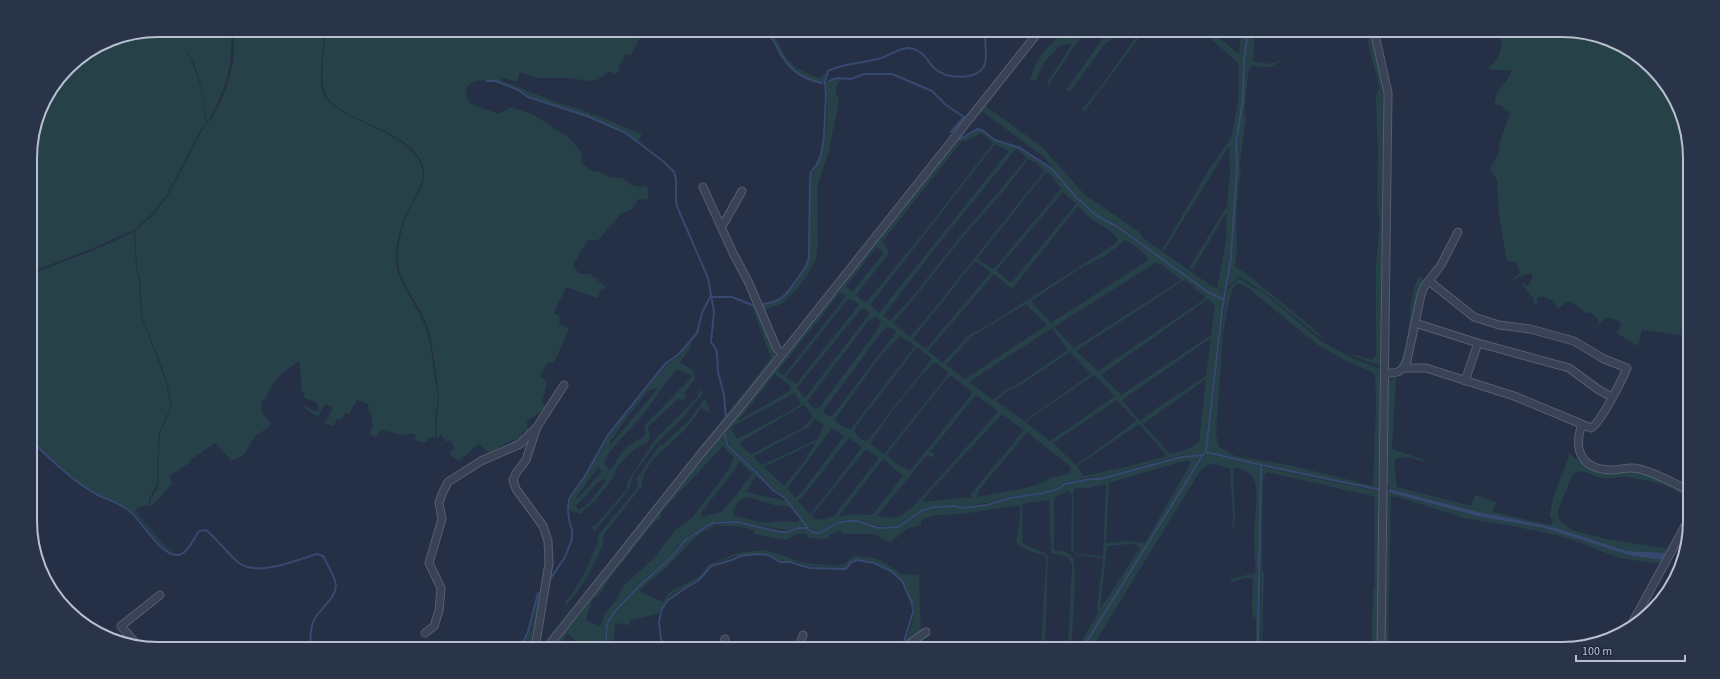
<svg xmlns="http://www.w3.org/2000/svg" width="1720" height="679" viewBox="0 0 1720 679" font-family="'Source Sans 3',sans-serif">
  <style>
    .green { fill: #274148; fill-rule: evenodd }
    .water { fill: #37496f }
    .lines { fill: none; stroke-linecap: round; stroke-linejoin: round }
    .stream { stroke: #37496f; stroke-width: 2 }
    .minor-casing { stroke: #555e71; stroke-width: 9 }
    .minor { stroke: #3a4356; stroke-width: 7 }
    .rim { fill: none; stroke: #b8bfcf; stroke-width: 2 }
  </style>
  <rect width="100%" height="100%" fill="#253047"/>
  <!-- green -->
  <path class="green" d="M158,30C181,30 197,70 201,89C204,101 202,112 207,123L202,128L166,196L150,216L134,230L91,249L31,272L30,149L43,101L73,62L109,40Z
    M167,30H230L231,32C233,70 225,89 208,122C203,112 204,102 202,91C199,67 186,46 167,30Z
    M232,30H325C323,49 319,71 322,90C327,117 397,128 416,156C431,178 418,188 409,208C401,224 395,245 396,263C398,284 420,308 426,329C431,343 432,359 434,374C435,381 438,390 438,397C438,403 436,410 435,415C435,422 436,430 436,437H429L426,443L414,440L416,435L410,433L407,436L381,430L376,437L369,434L373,425L371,413L367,410L369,404L357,400L349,414L346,413L341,420L337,419L334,426L325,423L333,408L327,404L324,406L318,417L304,408L305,406L317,412L319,409L316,402L304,398L305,393L301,390C302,380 300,371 299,361C280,375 274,377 266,399L262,400C259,413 263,414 271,423C268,430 263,430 257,435C245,446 251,456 231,460L215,443L192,459L189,463L170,476L172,484L151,507L150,500L157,489L159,482L158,473L160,434L172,406L166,378L142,316L140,279L137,269L135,231L151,217L167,197L203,129C223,108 240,59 232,30Z
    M327,30H649L648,32L642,34L631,55L626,54L619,67L620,70L615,74L610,71L597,80L591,81L566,78H537L520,72L517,82L505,78L500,80L553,101L588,112L591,115L594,114C610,121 626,128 642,134L637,142C615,123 587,116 560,106C557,106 530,98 528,96C513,86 494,78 475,81C472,82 468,86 465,88L467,91L466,96L471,104L499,114L511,107L534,115L569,138L582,153L581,163L592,171L600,172L609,177L622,178L631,185L641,187L645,185C649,189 649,192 648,198L645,200L637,199L636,205L629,211L622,213L598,240H588L580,252L573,266L580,274H590L607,288L601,289L598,298L566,287L554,313L560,317L559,323L569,329L554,363L548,362L540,376L547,382L542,403L548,407L545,412L543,410L527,421L528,431L522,432L521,439L511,441L489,453L479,444L459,461L449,454L454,448L451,441H445L441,434L437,440C437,432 436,423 437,415C437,410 439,403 439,398C439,390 437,381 436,374C434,359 432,344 428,329C422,307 400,284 398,263C396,246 403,223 410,208C420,188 432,178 418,156C398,126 329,117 324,90C320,71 324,49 327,30Z
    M761,30C778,30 780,52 790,62C798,70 810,75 820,79L827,71L824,82C808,84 791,69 782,57C779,51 778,45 774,40C770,36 765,34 761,30Z
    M1072,30H1089L1078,41L1048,86L1047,83L1072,44L1061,45L1044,62L1036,80H1030C1035,61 1045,47 1061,36C1065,33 1069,33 1072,30Z
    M1109,30H1117L1113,38L1104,45L1070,92L1066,90Z
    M1141,30H1145L1084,112L1082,110L1099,89Z
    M1201,30H1209L1216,35L1220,30H1224L1219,38L1239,54L1241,30H1247L1244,61L1242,100L1236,142V165L1231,259L1227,288L1221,289L1217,288L1226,241L1227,212L1192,270L1189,268L1227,206L1230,172L1229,146L1164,251L1162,250L1210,168L1231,138L1238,102L1239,64Z
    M1248,30H1255L1253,61L1270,64L1283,59L1271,67L1251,66L1248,74L1244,116L1246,118L1239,169L1241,171C1236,197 1236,225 1237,251C1237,256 1235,261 1235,267L1244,272L1312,327L1327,343L1268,295L1242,278H1238L1228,287L1233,248L1237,142L1243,101L1246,47Z
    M1367,30H1370L1380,71L1383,94L1381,366L1350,355L1351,354L1373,360L1376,354V264L1380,222L1377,204L1378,155L1376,97L1377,90L1380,89L1369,48Z
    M1499,30H1562L1603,37L1633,52L1663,80L1689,141V342L1686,336L1642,330L1638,346L1616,333L1620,328L1621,323C1616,319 1607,315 1602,322C1600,323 1599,325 1597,327L1599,320L1590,312L1587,314L1570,301L1567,302L1558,309C1553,301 1547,294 1537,298V303L1534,306L1533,298L1520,282L1528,286L1533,275L1531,273L1518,277L1513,281H1511L1520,273L1516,262L1507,261L1499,215L1497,180L1490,169L1492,164L1498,155L1500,141L1510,114L1509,112L1500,105L1495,106C1493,94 1504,83 1511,75V70H1491L1489,67C1503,55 1503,48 1499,30Z
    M844,78C835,84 834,91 839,100L828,155L819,181L817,192L818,245L816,259L805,278L796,290L781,304L766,309L765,318L758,305C780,304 787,296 799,279C804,271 808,266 810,257L811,181C812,170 818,167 821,156C827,139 829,99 826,82Z
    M983,104L1042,147L1085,195L1138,231L1143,238L1210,285L1221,290H1226L1224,299L1208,292L1116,226L1097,215L1078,198L1044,157L982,111L958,138H964L977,130H982L994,140L1020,149L1050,168L1077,199L1097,216L1115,227L1208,292L1223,300L1206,452L1203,454L1181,455L1099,478L1090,477L1065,483L1057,488L1043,492L1008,497L986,503L962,507L955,505L932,506L920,510L898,526H879L857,520H848L836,522L818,532L813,531L807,526L786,497L774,489L755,469L731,447L725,435L726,444L730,448L766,483L756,476L746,492L787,501L792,507L774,505L748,497C738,498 734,507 733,516L765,523L785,521L797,522L801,520L805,526L797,527L789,531L737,521L714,522L688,536L678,546L671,557L640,583L613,611L606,624L603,649H582L569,634H567L557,649H549ZM981,133L993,143L928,227L866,303L856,295L886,257L889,251L882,242L962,141L968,140ZM995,144L1009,151L879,313L870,305ZM1016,149L1027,158L955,243L914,295L890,321L883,316L944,237ZM1028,159L1036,163L1044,171L934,309L910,337L893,323C916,298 936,270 958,243C982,215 1007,189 1028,159ZM1046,172L1050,174L1061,189L994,269L977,259ZM1063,192L1076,204L1011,283L996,271ZM1078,206L1091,219L1109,230L1118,239L1115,244L985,327L970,334L943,363L928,351L994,274L1012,289ZM1124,240C1133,243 1140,251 1148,257L1147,261L1051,323L1031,301L1084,266C1098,261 1114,251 1124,240ZM877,247L884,253L852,292L846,286ZM975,261L991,272L926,349L913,339ZM1155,263L1161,264L1181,280L1074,348L1054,327ZM1184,280L1188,282L1205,297L1203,300L1098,371L1076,351ZM840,293L846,296L784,375L777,372ZM1208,299L1215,306L1211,335L1121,395L1101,375ZM847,300H853L859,305L797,383H795L786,377ZM1026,304L1047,325L965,379L946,365L971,337ZM861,309H865L870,313L805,398L797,388ZM876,317L881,321L878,329L819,408L815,409L808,402L809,399L869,320ZM889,327L896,331L894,335L833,415L831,417L825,414L823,411L880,334L886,328ZM1052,328L1068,350L1016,385L1005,390L993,400L969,382ZM900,336L914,345V347L851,429C845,429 838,424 835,419L880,357ZM1211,338L1206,376L1157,408L1140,421L1122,400ZM916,348H918L931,358L930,361L869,439L866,441C860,439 854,435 855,428ZM1070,352L1091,374L1024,421L996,401L1006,392L1019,386ZM934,363H936L949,373L885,453H882L871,444L872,441L893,410L921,376ZM775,374L789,385L791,390L738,421ZM1094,375L1115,396L1050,441L1025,422ZM949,376H952L972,392L971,395L910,471L897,464L887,455L888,453ZM1206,379L1199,442L1186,450L1170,454L1143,424ZM795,393L801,404L794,409L737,439L731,428L733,426ZM976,395L998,411L996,414L913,507C896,518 898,520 877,516L926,456L933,457L935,453L930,452ZM1117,400L1136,421L1076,465L1053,443ZM804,405L813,417L804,427L751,454L741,446L740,442ZM1002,414L1024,430L971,494L972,497L923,502L926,496ZM815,419L824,425L818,439L762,465L754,458V456L808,427ZM1139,424L1167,456L1130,466L1083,476L1077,466ZM832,428L844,436L803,491L795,498L787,489ZM1027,432L1071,467L1070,472L1068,474L1057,477H1052L1044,482L1026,488L977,497L979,490ZM849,438L862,447L832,487L810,514L798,501L808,490ZM816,442L803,463L784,486L764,467ZM723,446L734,458L729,469L692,518L675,530L654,558L622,587L618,598L604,615L600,627L586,620L592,600L599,595L610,578L655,521L660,519L661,512ZM866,449L879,458L834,516L821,520L813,518L812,515ZM883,459L903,476L872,515L855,514L839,516ZM739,461L752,473L735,497L721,512L701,517V513L735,469Z
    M134,232L136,269L139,279L141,316L165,379L171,406L159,433L157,473L158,482L149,499V505L138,507L135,510L162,543L176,554C155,546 148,524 131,510C120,502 107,499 95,492C71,477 52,459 32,440L31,274L92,251Z
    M1419,276L1426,283L1403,361L1402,366L1395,370C1414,347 1405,302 1419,276Z
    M1238,279L1242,280L1268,296L1321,341L1356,360L1383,370L1378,489L1213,454L1207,452L1225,303L1228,289ZM1238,283L1248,288L1318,345L1348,362L1372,372L1375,374L1376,404L1373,486L1293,466L1235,456L1219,447L1216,434L1223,332C1227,319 1228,289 1238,283Z
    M752,306H754L776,357L728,418L727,414L771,358Z
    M691,342L690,349L680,362L694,371L695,379L684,393L687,397L683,400L678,399L648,427L650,439L646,443L635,449L623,460L617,467L613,478L596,500L580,514L569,510L570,500L586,476L609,436L666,365L680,355ZM677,369L693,376L644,426L646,433L644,436L630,445L621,453L610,471L604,462C613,445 627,433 639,419C653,403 663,385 677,369ZM658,388L629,423L610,445V442L629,415L649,390ZM598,467L602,472L578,498H576ZM604,479L606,481C598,490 590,506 578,510L576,506L597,483Z
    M1396,378L1392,449L1425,460V462L1408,457L1396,458L1394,461L1397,487L1471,506L1475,495L1496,502L1493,512L1551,525L1553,519L1550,517V514L1554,495L1568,459L1569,452L1572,456L1587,467L1599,471L1637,470L1660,478L1690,494V512L1682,525L1685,497C1668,483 1647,481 1627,477C1619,476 1610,479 1602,478C1592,476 1582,467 1573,474L1558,510L1559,520L1572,530L1606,539L1670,549L1667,553L1627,551L1553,527L1474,511L1389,489V485L1385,484L1387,382L1389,380Z
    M701,389L703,393L680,421L657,443L634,474L629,488L624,496L595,531L591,527L595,526L626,490L628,481L656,438L696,399Z
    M705,398L710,413L701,408C694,418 687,429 677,437C664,450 641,466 642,486L604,534L602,539L604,541C595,564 583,588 565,606V602C581,584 591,560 599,538L597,537L637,488L638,485L636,480L659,446L664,444L690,419Z
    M725,416V421L542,649H539Z
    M1207,453L1260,466L1258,649H1256V618L1254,617L1252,613L1253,578H1245L1231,582V579L1255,573C1256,558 1253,545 1254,530C1255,511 1261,491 1251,474L1244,471L1242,469L1233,468L1235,516L1231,538L1233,516L1230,469L1216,464L1207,465L1200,471L1091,649H1083L1180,492Z
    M1202,456L1081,649H1077L1098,613L1097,609L1103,558L1076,555L1071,550L1072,496L1069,491L1056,496L1054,501V550C1059,551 1068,551 1072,556C1078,563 1072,635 1071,649H1068L1072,566L1068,557L1051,553L1049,500L1022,504L1023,543C1030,549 1041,549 1048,556L1045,649H1041L1046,561L1045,556L1026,550L1016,542C1018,529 1021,518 1020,505L962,514L936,515L924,518L921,521V525L908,528L890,543L874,534H843L840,531L829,535L828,539L807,538V534H798L786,540L754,534V530L738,526H716C695,532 683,552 668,566C659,575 648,581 639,591L663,602L670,592L700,576L708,565L737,553L765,550L802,562L835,566L845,564L853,556L874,558L883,562L902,574L919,575L921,633L905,645C908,634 915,619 914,608C913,604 911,600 910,596C901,571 877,558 851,560L847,567L844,568L808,566L797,562L778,560L769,555L762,554L738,555L713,564L700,578L674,593L667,599L658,614L630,620V625L615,623L613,649H605L608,624L614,612L641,584L672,558L686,540L709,526L737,523L781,532L790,533L798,528H807L812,532L819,533L837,524L848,521L857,522L879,528L899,527L921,512L933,507H955L962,509L987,505L1009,498L1043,494L1058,489L1066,485L1090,479H1100L1182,457ZM1184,461H1190V464L1145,543L1125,541L1108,543L1106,542L1109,483ZM1106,484L1103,556L1076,554L1073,550V492L1076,488H1088ZM1130,544L1137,545L1140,548L1100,609L1107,546Z
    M1262,467L1378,491L1379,497L1378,649H1372V611L1373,610V589L1375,587V498L1372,496L1267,472L1265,474L1263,482L1262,570L1264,572L1262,649H1260Z
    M1388,492L1481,517L1544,528L1632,556L1663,560L1661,564L1619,558L1578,542L1557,535L1507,525L1464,518L1395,496L1391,497L1388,649H1383L1385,495Z
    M542,590L533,649H522L531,628L539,594Z"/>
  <!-- water -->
  <path class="water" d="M1389,489L1474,511L1553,527L1627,551L1667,553L1663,560L1632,556L1544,528L1481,517L1388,492Z"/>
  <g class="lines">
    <!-- stream -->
    <path class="stream" d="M761,30C764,34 770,36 773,40C777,45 778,51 782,56C791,71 805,80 822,83
      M487,81H496L518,90L528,97L587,116L626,133L664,162L674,172L676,179V203L679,211L708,278L714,312L711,342L716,349L717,355L718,372L724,395L726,419
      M829,81L837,78L851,79L864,74H892L932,91L946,105L964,117L951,132
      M959,139L964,137L977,129L982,130L995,140L1020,148L1051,168L1077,198L1097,216L1116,226L1208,292L1224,300
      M759,304C779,304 787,295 797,279C803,271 807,266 809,257L810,181L811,172L817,164L821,155L824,136L826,95L825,82L828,71C845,62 865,64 884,57C891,54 902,47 909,48C924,50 926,60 934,68C946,79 976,81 984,66C989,56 983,41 986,30
      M725,435L727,444L730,448L754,470L773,490L785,498L807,527
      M32,441C52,461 71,479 96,494C107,500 121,503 131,512C142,522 161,555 177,555C187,555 194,538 199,531L206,530C218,540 227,553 239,563C258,577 297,560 317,554L323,556C327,564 333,573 335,581C340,596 321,607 315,618C310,627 310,639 311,649
      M1206,452L1261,465L1381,490
      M551,578L565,557L572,539V530L569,520L568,510L569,499L585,476L608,435L665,364L679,354L697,333L702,313L710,297H732L752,305
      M520,649L528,632L538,593
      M605,649L607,624L614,612L641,584L672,557L685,540L709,525L714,523L737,522L781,532H789L798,528H807L812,532L819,533L837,523L848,521H857L879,528L898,527L921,511L933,507L955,506L962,508L987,505L1009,498L1043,493L1058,489L1065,484L1090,479H1100L1181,457L1203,455
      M670,649L661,640L659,621L662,609L668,600L687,587L699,580L711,566L732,560L740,556L758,554L768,555L780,562H790L810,568L844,569L847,568L851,562L857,560L874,563L891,571L902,581L912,603L913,612L903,645
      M1082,649L1203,455L1206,452L1223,304L1231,259L1237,165L1236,142L1243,100L1244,61L1248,30
      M1258,649L1261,466"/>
    <!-- minor casing -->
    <g class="minor-casing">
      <path id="minor" d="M1374,30L1388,93L1381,649
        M703,187L733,253L748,281L777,349L782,353
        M720,225L724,223L742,191
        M1415,323L1478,343L1569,368L1599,390L1612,397
        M1404,368H1426L1514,396L1591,428C1600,424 1623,378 1627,368L1604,359L1574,341L1530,329L1499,325L1474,317L1429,281
        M1385,373C1396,374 1403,372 1407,361L1421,295L1424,287L1441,265L1458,232
        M1465,381L1478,343
        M1582,424C1573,450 1581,469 1611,470C1621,470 1630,466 1639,469C1657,473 1673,483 1690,491
        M1629,629L1690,517
        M425,633L434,626L439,611L441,588L429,563L442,519L439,503L442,494L448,482L481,461L520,444L535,429
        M138,646L121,626L160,595
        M535,649L549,563L548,541L543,526L516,489L513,480L516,473L526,460L537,427L564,385
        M546,649L699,456L745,401L1040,30
        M723,649L725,639
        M798,649L803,635
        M902,649L926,632"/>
    </g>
    <!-- minor -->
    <use href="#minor" class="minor"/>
  </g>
  <!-- crop -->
  <path d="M0 0H1720V679H0ZM158 37H1562A121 121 0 0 1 1683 158V521A121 121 0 0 1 1562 642H158A121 121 0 0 1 37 521V158A121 121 0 0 1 158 37Z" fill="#2a3448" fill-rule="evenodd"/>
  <path class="rim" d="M158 37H1562A121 121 0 0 1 1683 158V521A121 121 0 0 1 1562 642H158A121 121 0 0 1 37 521V158A121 121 0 0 1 158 37Z"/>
  <!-- scale -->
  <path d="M1576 655v6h109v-6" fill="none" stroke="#b8bfcf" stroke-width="2"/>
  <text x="1582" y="655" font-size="12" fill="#b8bfcf" stroke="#1e283c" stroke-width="3" paint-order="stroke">100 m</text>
</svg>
